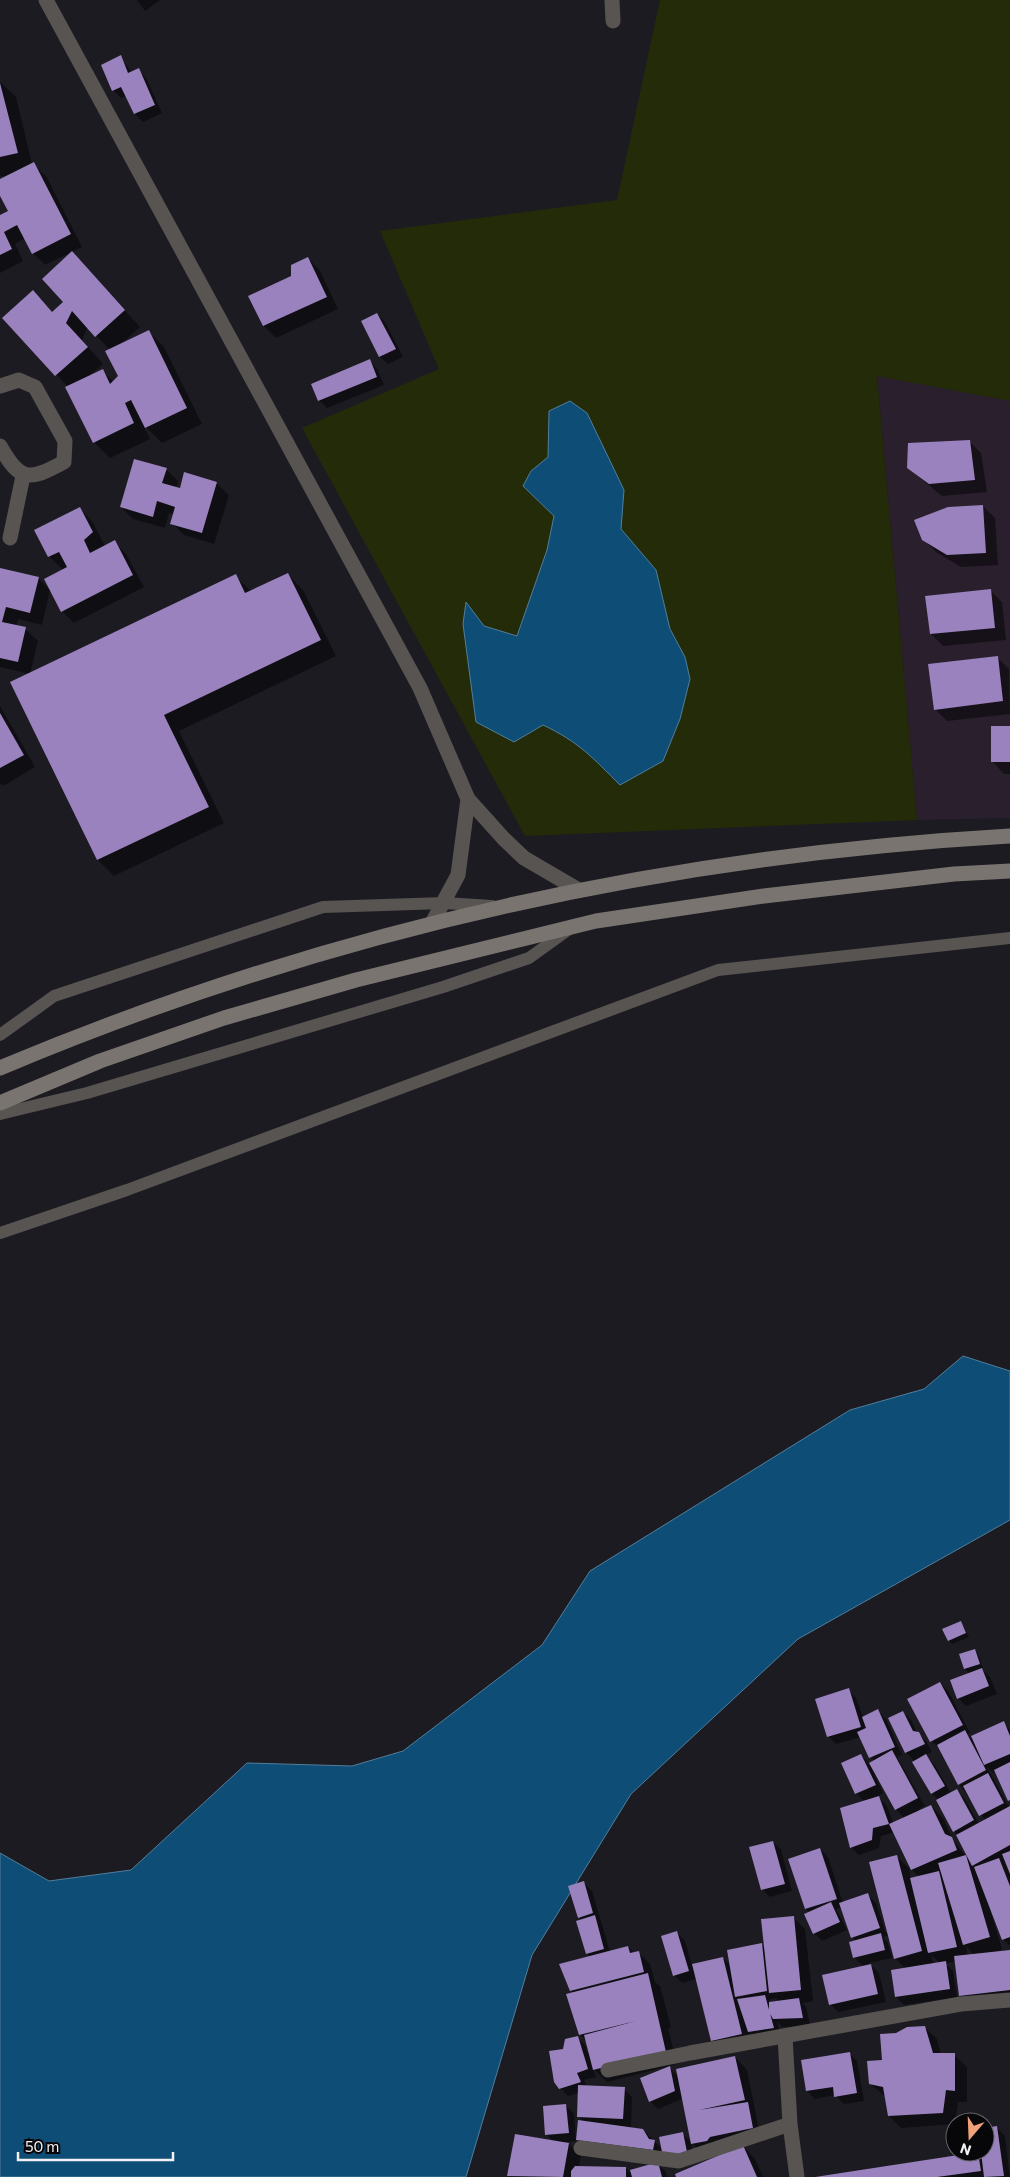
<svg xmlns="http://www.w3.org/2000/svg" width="1010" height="2177" viewBox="0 0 1010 2177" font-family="Commissioner,sans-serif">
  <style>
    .industrial { fill: #2a1f2d }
    .green { fill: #242b08 }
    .water { fill: #0d4d76; stroke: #527e9c }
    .shadow { fill: #0007; fill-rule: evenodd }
    .building { fill: #9a82be }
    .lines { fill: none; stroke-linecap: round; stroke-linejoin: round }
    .lane { stroke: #575451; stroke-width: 12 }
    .street { stroke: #575451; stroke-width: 15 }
    .secondary { stroke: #79746f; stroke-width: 15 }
  </style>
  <rect width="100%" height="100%" fill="#1d1b22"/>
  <!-- industrial -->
  <path class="industrial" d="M877,375L1010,401V818L917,820Z"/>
  <!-- green -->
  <path class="green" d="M660,0H1010V401L877,376L917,820L525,836L302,428L439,369L380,231L617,200Z"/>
  <!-- water -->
  <path class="water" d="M570,401L587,413L624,490L621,529L656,570L670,629L685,657L690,679L680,719L663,761L620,785C593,758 579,742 543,725L514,742L476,722L463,624L466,602L484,626L517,636L547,550L554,516L523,486L531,471L548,457L549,411Z
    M963,1356L1010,1371V1520L798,1639L631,1794L532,1955L466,2177H0V1853L49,1881L131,1870L247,1763L352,1766L403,1751L542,1645L590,1571L850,1410L924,1389Z"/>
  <!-- shadow -->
  <path class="shadow" d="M137,0H160L145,11Z
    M120,57L132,73L138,70L146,78L162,113L143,122L135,114L127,96L121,98L113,90Z
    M0,82L16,97L32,164L46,176L82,247L45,265L33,253L26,238L15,244L23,261L0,273V216L9,211L0,193V180L7,177L0,176Z
    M72,253L140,327L122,343L148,331L164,347L202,424L162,443L143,424L150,439L110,458L94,442L68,387L4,318L33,292L53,313L65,302ZM88,327L110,350L120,377L114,382L102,371L88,377L103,364L82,340Z
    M308,258L320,271L338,309L276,338L264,326L292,277Z
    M377,314L385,322L403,357L388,364L380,357L362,322Z
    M370,361L377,369L384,385L327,408L319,400Z
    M969,441L981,453L987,492L942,496L908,468Z
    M166,469L178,481L176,488L216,483L229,495L214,544L184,535L172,523L174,514L169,513L165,528L133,519L121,507Z
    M983,506L995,518L998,565L961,567L936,552L924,540Z
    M79,508L92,521L105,546L114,542L126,554L144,587L74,623L62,611L63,570L49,556L36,531Z
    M0,569L38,578L50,590L42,625L18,619L16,626L25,629L38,641L30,674L0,667Z
    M287,574L303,590L336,656L179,731L224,823L114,876L98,860L12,683L235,576L251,591Z
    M990,590L1002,602L1006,640L943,646L931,634Z
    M997,657L1009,669L1010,714L947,721L935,709Z
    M0,706L35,767L3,786L0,783Z
    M1010,728V774H1004L992,761Z
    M961,1622L969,1637L952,1644L949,1640Z
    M975,1650L978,1654L983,1668H981L990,1677L997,1694L966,1706L958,1698L970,1674L965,1669L960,1655Z
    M940,1683L948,1691L970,1733L967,1734L975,1742L1003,1723L1010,1730V1801L996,1772L993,1773L987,1767L1010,1809V1946L1003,1939L992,1912H991L1002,1949L995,1953L1010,1951V2003L972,2007L960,1995L956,1961L946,1964L953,1971L957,1997L904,2005L896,1997L906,1969L895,1958L889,1935L883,1937L888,1943L892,1958L869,1963L879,1973L886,2002L838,2012L830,2004L864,1967L854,1957L856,1941L852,1937L842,1908L836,1909L847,1930L822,1941L814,1933L810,1912L806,1909L789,1860L820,1849L828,1857L843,1903L868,1895L876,1903L886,1933H888L896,1856L909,1868L911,1879L919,1877L912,1870L895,1832L881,1836L879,1848L859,1855L851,1847L865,1802L856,1793L861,1755L870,1764L874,1761L861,1737L836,1744L828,1736L848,1690L856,1698L863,1717L878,1711L886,1719L902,1755L897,1757L925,1806L919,1809L920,1811L931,1806L943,1818L953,1840L971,1863L939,1800L932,1794L915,1762L906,1752L903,1712L911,1720L917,1733L926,1741L932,1752L925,1755L934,1764L951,1793L956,1790L964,1798L979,1824L986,1821L959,1784L940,1748L931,1741ZM876,1774L896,1809L904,1818L893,1823L887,1806L879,1798L872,1800L883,1793L875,1775ZM966,1946L974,1955L968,1956ZM931,1955L940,1963L934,1964Z
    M773,1842L781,1850L792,1891L770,1897L762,1889Z
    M584,1883L592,1891L610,1952L628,1947L634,1953L638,1952L650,1964L655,1982L660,1986L671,2027L668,2028L677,2064L607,2082L593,2068L596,2077L584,2080L587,2087L624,2089L632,2097L631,2128L643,2130L662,2149L661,2158L585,2148L577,2139L584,2122L578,2116L579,2093L568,2096L560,2088L564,2050L577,2037L585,2045L588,2053H590L587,2042L580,2034L574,1993L571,1991L590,1957L587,1954L582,1920L579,1917Z
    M793,1917L805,1929L813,2001L802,2003L806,2007L810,2025L782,2027L777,2021L781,2036L757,2040L750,2032L753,2046L724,2053L712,2041L697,1979L682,1983L674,1975L677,1933L685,1941L692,1966L723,1958L731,1966L761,1945L765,1948ZM776,1998L779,2002L771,2003L768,2000Z
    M924,2027L937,2039L941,2055H954L967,2067V2102H958L955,2124L901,2128L889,2116L886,2097L870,2084L897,2034Z
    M849,2053L857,2061L864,2101L844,2104L835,2095L815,2099L807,2091Z
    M735,2057L747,2070L760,2135L700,2152L691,2142L694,2160L672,2164L682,2133L692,2143L684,2098L658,2109L650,2101L669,2068L680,2078Z
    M566,2106L574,2114L576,2141L562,2143L569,2144L581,2156L579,2167L626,2168L633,2175L658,2164L666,2172L667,2177H510L509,2176L553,2141L546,2134Z
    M997,2128L1005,2136L1010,2177H816L978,2154L983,2159L985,2129Z
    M743,2146L755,2159L763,2177H678Z"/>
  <!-- building -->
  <path class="building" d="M121,55L128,73L139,68L155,105L134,114L121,87L112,91L101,65Z
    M0,83L18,153L0,157Z
    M34,162L71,234L32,254L17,225L4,232L12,249L0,255V215L8,211L0,196V179Z
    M72,251L125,310L95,337L72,311L66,323L88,347L55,376L2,318L33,290L52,312L63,302L42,279Z
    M308,257L327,297L263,326L248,296L291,276V265Z
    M377,313L396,349L379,357L361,321Z
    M149,330L187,408L145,428L131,400L125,403L134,423L93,443L65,387L103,369L110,384L118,376L105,351Z
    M370,359L377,377L318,401L311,384Z
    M970,440L975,480L929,484L907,468L908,443Z
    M134,459L167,468L162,483L180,488L184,472L217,482L202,533L170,524L175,507L157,501L153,517L120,507Z
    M983,505L986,553L947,555L922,540L914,520L948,507Z
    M80,507L93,532L84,540L90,553L115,540L133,575L61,612L44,579L67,567L59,552L48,557L34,530Z
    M0,568L39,577L30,613L6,607L2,622L26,627L18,662L0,658Z
    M288,573L321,640L164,715L209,807L97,860L10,682L236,574L245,593Z
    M991,589L995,628L930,634L925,596Z
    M998,656L1003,701L934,710L928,664Z
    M0,713L24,755L0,768Z
    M991,726H1010V762H991Z
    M961,1621L966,1633L948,1641L942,1629Z
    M975,1649L980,1664L964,1669L959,1654Z
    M982,1668L989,1686L957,1699L950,1680Z
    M940,1682L963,1725L930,1742L907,1699Z
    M849,1688L861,1727L827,1737L815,1699Z
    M878,1709L895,1747L869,1758L857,1732L866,1728L862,1717Z
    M903,1711L913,1731L919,1732L925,1744L905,1753L888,1718Z
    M1004,1721L1010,1736V1754L984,1765L971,1736Z
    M965,1730L986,1770L958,1785L937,1745Z
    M892,1750L918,1798L895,1810L869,1763Z
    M861,1754L876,1785L855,1794L841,1763Z
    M926,1754L945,1786L931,1794L912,1762Z
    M1010,1762V1800L1008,1801L994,1770Z
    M988,1773L1004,1803L979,1816L963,1786Z
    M957,1789L974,1820L953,1832L936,1800Z
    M879,1796L889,1824L873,1828L872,1840L850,1848L840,1808Z
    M931,1805L945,1834L952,1837L957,1850L911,1870L889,1824Z
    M1010,1806V1845L972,1866L956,1835Z
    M773,1841L785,1884L761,1890L749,1847Z
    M820,1848L837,1899L805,1909L788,1859Z
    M1010,1851V1874L1002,1854Z
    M897,1855L922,1951L894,1959L869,1862Z
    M966,1855L990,1937L963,1945L938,1863Z
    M999,1858L1010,1886V1937L1002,1940L974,1867Z
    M939,1871L957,1947L928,1953L910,1878Z
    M584,1881L593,1913L578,1918L568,1886Z
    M868,1893L880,1928L851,1938L839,1903Z
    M831,1902L840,1922L813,1934L804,1914Z
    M595,1915L604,1949L586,1954L576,1921Z
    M794,1916L801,1990L769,1993L761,1919Z
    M677,1931L689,1971L673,1976L661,1936Z
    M881,1933L885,1950L853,1958L849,1942Z
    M762,1943L767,1991L735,1997L727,1950Z
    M628,1946L630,1953L639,1951L644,1972L570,1991L559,1964Z
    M1010,1950V1990L959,1996L954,1956Z
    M723,1957L742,2034L711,2041L692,1964Z
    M946,1961L950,1989L895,1997L891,1970Z
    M871,1964L878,1994L829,2005L822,1975Z
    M648,1973L666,2052L593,2070L584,2035L636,2021L579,2035L566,1994Z
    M765,1995L774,2028L748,2032L737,1999Z
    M799,1998L803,2018L773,2019L769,2012V2002Z
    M925,2026L933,2053H955V2091L946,2090L943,2113L888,2116L883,2087L869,2084L867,2061L882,2060L880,2034L896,2033L907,2027Z
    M578,2036L588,2069L577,2073L581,2082L559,2089L554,2082L549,2051L563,2049L565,2039Z
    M850,2052L857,2093L834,2097L833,2087L806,2091L801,2060Z
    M735,2056L745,2100L699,2110L748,2102L753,2128L710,2137L707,2141L691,2144L676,2069Z
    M670,2066L675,2091L649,2102L640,2078Z
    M578,2085L625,2087L623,2119L577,2117Z
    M566,2104L569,2133L545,2135L543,2106Z
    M578,2120L643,2129L649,2139L655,2140L653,2150L576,2140Z
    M997,2126L1004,2176L984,2177L981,2152H985V2128Z
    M683,2132L687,2152L663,2157L659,2137Z
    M515,2134L569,2143L563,2177L507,2176Z
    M743,2145L757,2177H676L675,2174Z
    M978,2152L981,2171L937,2177H815Z
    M658,2162L662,2177H632L630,2170Z
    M575,2166L626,2167V2177H571V2171Z"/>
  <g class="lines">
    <!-- lane -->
    <path class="lane" d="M0,1035L54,996L323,907L444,903L492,906
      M0,1114L87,1093L443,987L529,958L568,930
      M0,1233L127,1190L718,970L1010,938"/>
    <!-- street -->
    <path class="street" d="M46,0L420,688L468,799L504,839L524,858L577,889
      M612,0L613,21
      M0,386L19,380L35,387L65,441L64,462C29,481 20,482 0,446
      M10,538L23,476
      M432,923L458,875L468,799
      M785,2036L790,2124L797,2177
      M608,2070L690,2053L961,2004L1010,2000
      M581,2148L679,2161L790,2124"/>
    <!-- secondary -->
    <path class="secondary" d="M0,1068C323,932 660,856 1010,836
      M0,1103L100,1061L224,1018L356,980L596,921L764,896L954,874L1010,871"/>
  </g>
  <!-- north arrow -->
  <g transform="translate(970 2137) rotate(199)"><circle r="24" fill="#070609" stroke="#656468"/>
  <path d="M0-4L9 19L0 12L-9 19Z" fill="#f0a27a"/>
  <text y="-8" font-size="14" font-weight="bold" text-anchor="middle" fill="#f3f1f6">N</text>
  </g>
  <!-- scale -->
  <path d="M18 2152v8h155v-8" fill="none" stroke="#f3f1f6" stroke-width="2.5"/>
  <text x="25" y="2152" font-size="15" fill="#f3f1f6" stroke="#070609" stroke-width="4" paint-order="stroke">50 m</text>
</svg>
